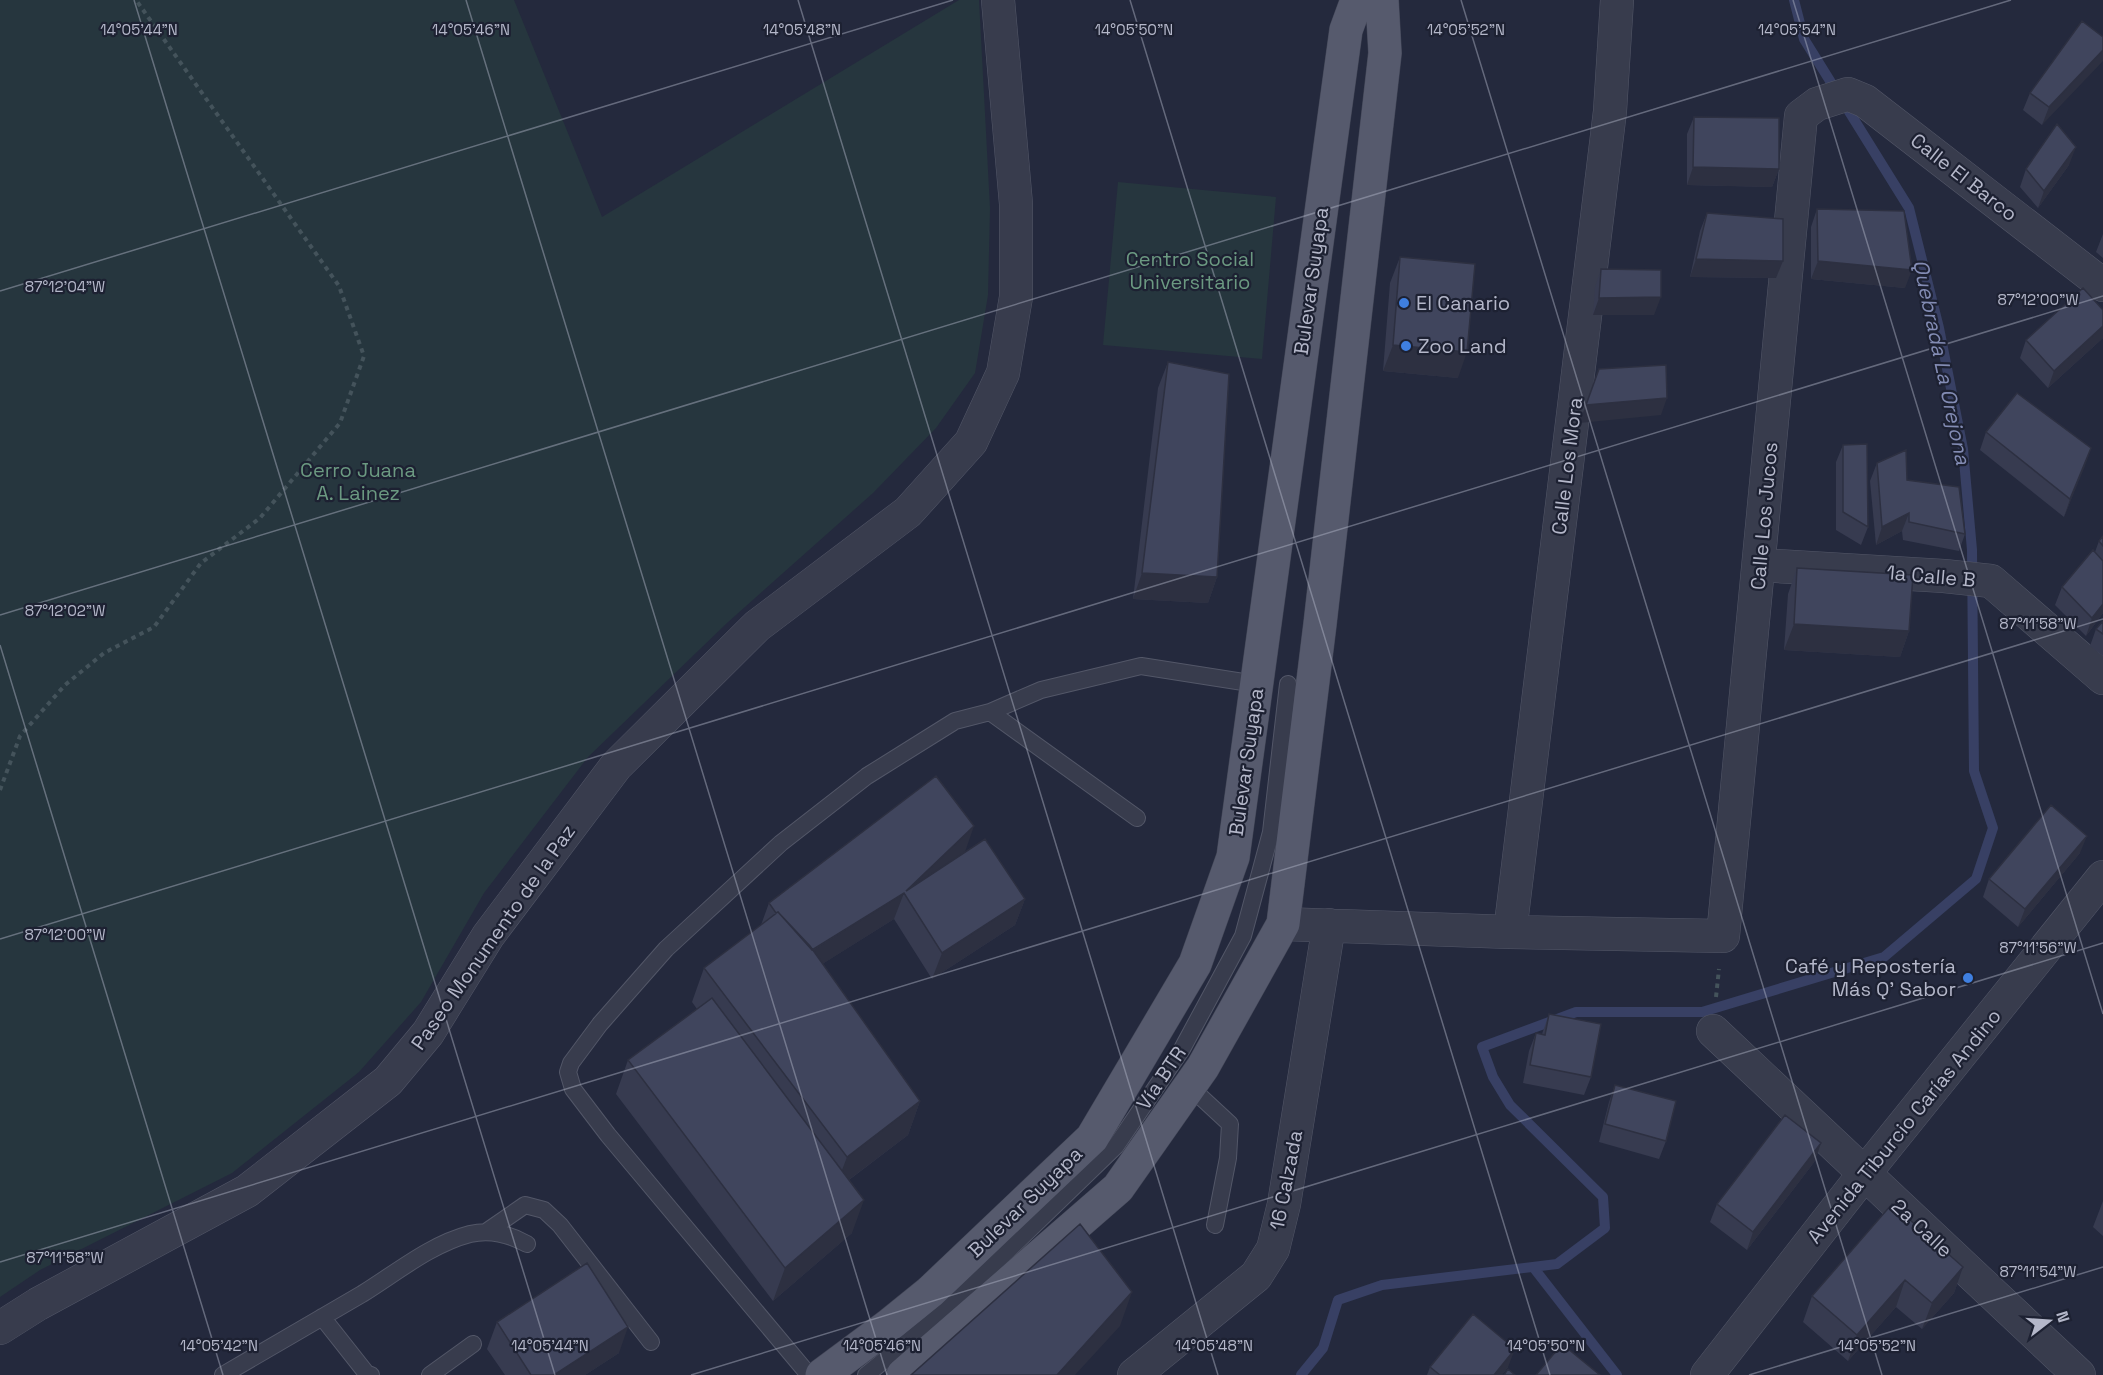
<svg xmlns="http://www.w3.org/2000/svg" width="2103" height="1375" viewBox="0 0 2103 1375" font-family="'Space Grotesk',sans-serif">
  <style>
    .green { fill: #26363e }
    .lines { fill: none; stroke-linecap: round; stroke-linejoin: round }
    .stream { stroke: #384064; stroke-width: 10 }
    .lane-casing { stroke: #535768; stroke-width: 18 }
    .street-casing { stroke: #535768; stroke-width: 34 }
    .primary-casing { stroke: #414556; stroke-width: 34 }
    .path { stroke: #44535b; stroke-width: 4; stroke-dasharray: 4.5 4.5; stroke-linecap: butt }
    .lane { stroke: #383c4d; stroke-width: 16 }
    .street { stroke: #383c4d; stroke-width: 33 }
    .primary { stroke: #565a6d; stroke-width: 33 }
    .wall { fill: #373b50 }
    .shaded-wall { fill: #2d3041 }
    .building { fill: #40455d; stroke: #2d3041; stroke-width: 1.5 }
    .ticks { fill: none; stroke: #b4b7c9; stroke-width: 1.5; stroke-opacity: 0.45 }
    .shop-dot { fill: #3f7fe0; stroke: #1d2132; stroke-width: 2 }
    .labels { text-anchor: middle; dominant-baseline: central; stroke-width: 4.5; stroke-linejoin: round; paint-order: stroke }
    .street-label { font-size: 20px; fill: #b4b7c9; stroke: #1d2132 }
    .park-label { font-size: 20px; fill: #6b9981; stroke: #1d2132 }
    .poi-label { font-size: 20px; fill: #b4b7c9; stroke: #1d2132; text-anchor: start }
    .water-label { font-size: 21px; font-style: italic; fill: #838cb4; stroke: #1d2132 }
    .ticks-label { font-size: 15px; text-anchor: middle; fill: #b4b7c9; stroke: #1d2132; stroke-width: 4.5; stroke-linejoin: round; paint-order: stroke }
  </style>
  <rect width="100%" height="100%" fill="#24293d"/>
  <!-- green -->
  <path class="green" d="M0,0H514L602,217L959,0H979L990,208L988,295L975,373L936,428L873,493L727,623L588,757L484,893L421,1002L359,1072L232,1173L40,1270L0,1297Z
    M1118,182L1276,197L1262,359L1103,345Z"/>
  <g class="lines">
    <!-- stream -->
    <path class="stream" d="M1533,1267L1617,1375
      M1301,1375L1323,1348L1338,1300L1382,1285L1557,1264L1605,1228L1603,1197L1510,1105L1493,1077L1482,1047L1576,1012H1702L1884,957L1976,879L1993,828L1974,771L1972,550L1963,449L1939,328L1909,208L1804,39L1794,0"/>
    <!-- lane casing -->
    <g class="lane-casing">
      <path id="lane" d="M990,712L1137,818
        M1189,1086L1230,1124L1228,1158L1215,1225
        M486,1232L525,1205L544,1210L560,1225L651,1342
        M322,1317L367,1374L371,1375
        M223,1375C269,1348 316,1321 362,1294C396,1273 431,1244 470,1234C491,1229 509,1234 527,1244
        M430,1375L473,1344
        M809,1375L608,1135L573,1089L568,1072L571,1063L600,1024L666,949L781,843L867,776L955,721L990,712L1041,690L1141,666L1256,684
        M866,1375L944,1312L1116,1146L1182,1049L1243,936L1271,832L1288,684"/>
    </g>
    <!-- street casing -->
    <g class="street-casing">
      <path id="street" d="M1759,565L1944,576L1991,581L2103,678
        M1283,924L1510,932L1723,936L1801,116L1817,104L1848,94L1865,101L2103,285
        M1510,932L1610,111L1617,0
        M1713,1031L2079,1375
        M0,1328L38,1304L247,1191L388,1081L428,1033L488,936L616,766L757,626L908,512L971,442L1003,373L1016,297V204L998,0
        M1134,1375L1256,1276L1273,1249L1284,1204L1329,925
        M1707,1375L1864,1174L2103,877"/>
    </g>
    <!-- primary casing -->
    <g class="primary-casing">
      <path id="primary" d="M822,1375L888,1326L930,1292L1092,1138L1195,964L1233,857L1346,30L1357,0
        M903,1375L1118,1188L1203,1067L1283,924L1320,624L1385,53L1382,0"/>
    </g>
    <!-- path -->
    <path class="path" d="M0,790L20,736L65,685L104,653L154,627L201,563L260,518L340,423L364,356L339,286L136,0
      M1716,997L1719,969"/>
    <!-- lane -->
    <use href="#lane" class="lane"/>
    <!-- street -->
    <use href="#street" class="street"/>
    <!-- primary -->
    <use href="#primary" class="primary"/>
  </g>
  <!-- wall -->
  <path class="wall" d="M2103,37L2042,125L2023,110L2030,93Z
    M1694,117L1779,169L1772,187L1687,185V134Z
    M2069,165L2038,208L2020,187L2026,169Z
    M1817,209L1905,288L1811,279V227Z
    M1707,213L1776,278L1690,277L1700,231Z
    M2103,234V258L2096,252Z
    M1400,257L1458,378L1383,371L1390,283Z
    M1601,269L1654,315H1593L1595,287Z
    M2103,310V338L2048,388L2020,358L2026,340Z
    M1168,362L1217,577L1208,603L1133,599L1158,388Z
    M1986,432L2091,448L2064,517L1980,450Z
    M1843,445L1868,527L1861,545L1836,530V462Z
    M1877,463L1907,480L1965,534L1959,551L1903,540L1902,531L1876,545L1870,481Z
    M2103,536V613L2086,636L2055,605L2062,587L2095,552L2099,541Z
    M1797,568L1909,631L1900,657L1784,650L1788,594Z
    M2103,621V656L2090,646L2096,629Z
    M965,852L1025,899L1015,925L932,979L894,919L822,964L920,1101L908,1135L849,1180L852,1233L773,1301L616,1094L628,1060L697,1009L692,1002L704,968L761,925L769,903Z
    M2080,853L2018,927L1983,897L1989,879Z
    M1549,1014L1591,1077L1584,1095L1523,1083L1529,1051L1536,1033L1542,1034Z
    M1615,1085L1666,1141L1659,1159L1599,1142L1609,1102Z
    M1815,1161L1747,1250L1710,1222L1717,1204Z
    M2103,1201V1236L2093,1227Z
    M1963,1267L1954,1293L1922,1329L1896,1307L1848,1361L1803,1322L1812,1296Z
    M497,1322L619,1353L585,1375H505L487,1349Z
    M1430,1367H1508L1502,1375H1427Z"/>
  <!-- shaded-wall -->
  <path class="shaded-wall" d="M2103,50V61L2042,125L2049,107Z
    M2076,147L2069,165L2038,208L2044,191Z
    M1693,167L1779,169L1772,187L1687,185Z
    M1696,259L1783,261L1776,278L1690,277Z
    M1818,261L1912,270L1905,288L1811,279Z
    M1661,297L1654,315H1593L1599,298Z
    M2103,326V338L2048,388L2054,371Z
    M1393,345L1467,352L1458,378L1383,371Z
    M1667,398L1661,415L1579,423L1586,405Z
    M2091,448L2085,466L2064,517L2070,499Z
    M1909,513L1902,531L1876,545L1882,527Z
    M1142,573L1217,577L1208,603L1133,599Z
    M2103,604V613L2086,636L2092,618Z
    M1794,624L1909,631L1900,657L1784,650Z
    M974,826L965,852L906,891Z
    M2087,836L2080,853L2018,927L2025,909Z
    M904,893L894,919L797,980L807,954Z
    M1025,899L1015,925L932,979L942,953Z
    M920,1101L908,1135L834,1191L847,1157Z
    M1821,1143L1815,1161L1747,1250L1753,1232Z
    M864,1200L852,1233L773,1301L785,1268Z
    M1963,1267L1954,1293L1922,1329L1932,1303Z
    M1905,1280L1896,1307L1848,1361L1857,1335Z
    M1132,1292L1120,1326L1075,1375H1057Z
    M628,1327L619,1353L585,1375H554Z
    M1515,1349L1508,1367L1502,1375H1494Z"/>
  <!-- building -->
  <path class="building" d="M2082,21L2103,37V50L2049,107L2030,93Z
    M1694,117L1779,118V169L1693,167Z
    M2057,124L2076,147L2044,191L2026,169Z
    M1817,209L1904,211L1912,270L1818,261Z
    M1707,213L1783,219V261L1696,259Z
    M1400,257L1475,264L1467,352L1393,345Z
    M1601,269L1661,270V297L1599,298Z
    M2083,288L2103,310V326L2054,371L2026,340Z
    M1168,362L1229,374L1217,577L1142,573Z
    M1666,365L1667,398L1586,405L1599,369Z
    M2017,393L2091,448L2070,499L1986,432Z
    M1867,444L1868,527L1843,512V445Z
    M1906,450L1907,480L1959,487L1965,534L1909,522V513L1882,527L1877,463Z
    M2103,536V546L2099,541Z
    M2093,550L2103,561V604L2092,618L2062,587Z
    M1797,568L1913,575L1909,631L1794,624Z
    M2103,621V634L2096,629Z
    M936,776L974,826L906,891L985,839L1025,899L942,953L904,893L812,950L778,912L776,913L769,903Z
    M2051,805L2087,836L2025,909L1989,879Z
    M778,912L810,946L920,1101L847,1157L704,968Z
    M712,998L864,1200L785,1268L628,1060Z
    M1549,1014L1601,1024L1591,1077L1530,1065L1536,1033L1545,1035Z
    M1615,1085L1676,1101L1666,1141L1605,1124Z
    M1785,1115L1821,1143L1753,1232L1717,1204Z
    M1892,1204L1963,1267L1932,1303L1905,1280L1857,1335L1812,1296Z
    M1080,1224L1132,1292L1057,1375H911Z
    M587,1263L628,1327L554,1375H531L497,1322Z
    M1473,1314L1515,1349L1494,1375H1440L1430,1367Z
    M1562,1344L1600,1375H1536Z
    M1508,1369L1515,1375H1504Z"/>
  <!-- ticks -->
  <path class="ticks" d="M134,0L555,1375M466,0L887,1375M798,0L1218,1375M1130,0L1550,1375M1461,0L1882,1375M1793,0L2103,1014M0,291L953,0M0,615L2011,0M0,645L223,1375M0,939L2103,296M0,1262L2103,619M691,1375L2103,943M1749,1375L2103,1267"/>
  <!-- markers -->
  <g class="shop-dot">
    <circle cx="1404" cy="303" r="6"/>
    <circle cx="1406" cy="346" r="6"/>
    <circle cx="1968" cy="978" r="6"/>
  </g>
  <g class="labels">
    <!-- street labels -->
    <g class="street-label">
      <text transform="translate(1964 177) rotate(38)">Calle El Barco</text>
      <text transform="translate(1311 281) rotate(-82)">Bulevar Suyapa</text>
      <text transform="translate(1567 466) rotate(-83)">Calle Los Mora</text>
      <text transform="translate(1764 516) rotate(-85)">Calle Los Jucos</text>
      <text transform="translate(1931 576) rotate(5)">1a Calle B</text>
      <text transform="translate(1246 762) rotate(-82)">Bulevar Suyapa</text>
      <text transform="translate(493 937) rotate(-55)">Paseo Monumento de la Paz</text>
      <text transform="translate(1161 1078) rotate(-56)">Vía BTR</text>
      <text transform="translate(1904 1126) rotate(-51)">Avenida Tiburcio Carías Andino</text>
      <text transform="translate(1286 1180) rotate(-79)">16 Calzada</text>
      <text transform="translate(1025 1202) rotate(-44)">Bulevar Suyapa</text>
      <text transform="translate(1922 1228) rotate(43)">2a Calle</text>
    </g>
    <!-- park labels -->
    <g class="park-label">
      <text x="1190" y="259">Centro Social<tspan x="1190" dy="23">Universitario</tspan></text>
      <text x="358" y="470">Cerro Juana<tspan x="358" dy="23">A. Lainez</tspan></text>
    </g>
    <!-- poi labels -->
    <g class="poi-label">
      <text x="1416" y="303">El Canario</text>
      <text x="1418" y="346">Zoo Land</text>
      <text x="1956" y="966" text-anchor="end">Café y Repostería<tspan x="1956" dy="23">Más Q' Sabor</tspan></text>
    </g>
    <!-- water labels -->
    <g class="water-label">
      <text transform="translate(1942 362) rotate(78)">Quebrada La Orejona</text>
    </g>
  </g>
  <g class="ticks-label">
    <text x="139" y="35">14°05'44"N</text>
    <text x="471" y="35">14°05'46"N</text>
    <text x="802" y="35">14°05'48"N</text>
    <text x="1134" y="35">14°05'50"N</text>
    <text x="1466" y="35">14°05'52"N</text>
    <text x="1797" y="35">14°05'54"N</text>
    <text x="65" y="292">87°12'04"W</text>
    <text x="2038" y="305">87°12'00"W</text>
    <text x="65" y="616">87°12'02"W</text>
    <text x="2038" y="629">87°11'58"W</text>
    <text x="65" y="940">87°12'00"W</text>
    <text x="2038" y="953">87°11'56"W</text>
    <text x="65" y="1263">87°11'58"W</text>
    <text x="2038" y="1277">87°11'54"W</text>
    <text x="219" y="1351">14°05'42"N</text>
    <text x="550" y="1351">14°05'44"N</text>
    <text x="882" y="1351">14°05'46"N</text>
    <text x="1214" y="1351">14°05'48"N</text>
    <text x="1546" y="1351">14°05'50"N</text>
    <text x="1877" y="1351">14°05'52"N</text>
  </g>
  <!-- north arrow -->
  <g transform="translate(2049 1321) rotate(73)" stroke="#1d2132" stroke-width="4.5" paint-order="stroke">
  <path d="M0-4.5L10 22L0 15L-10 22Z" fill="#b4b7c9"/>
  <text y="-9" font-size="16" font-weight="bold" text-anchor="middle" fill="#b4b7c9">N</text>
  </g>
</svg>
